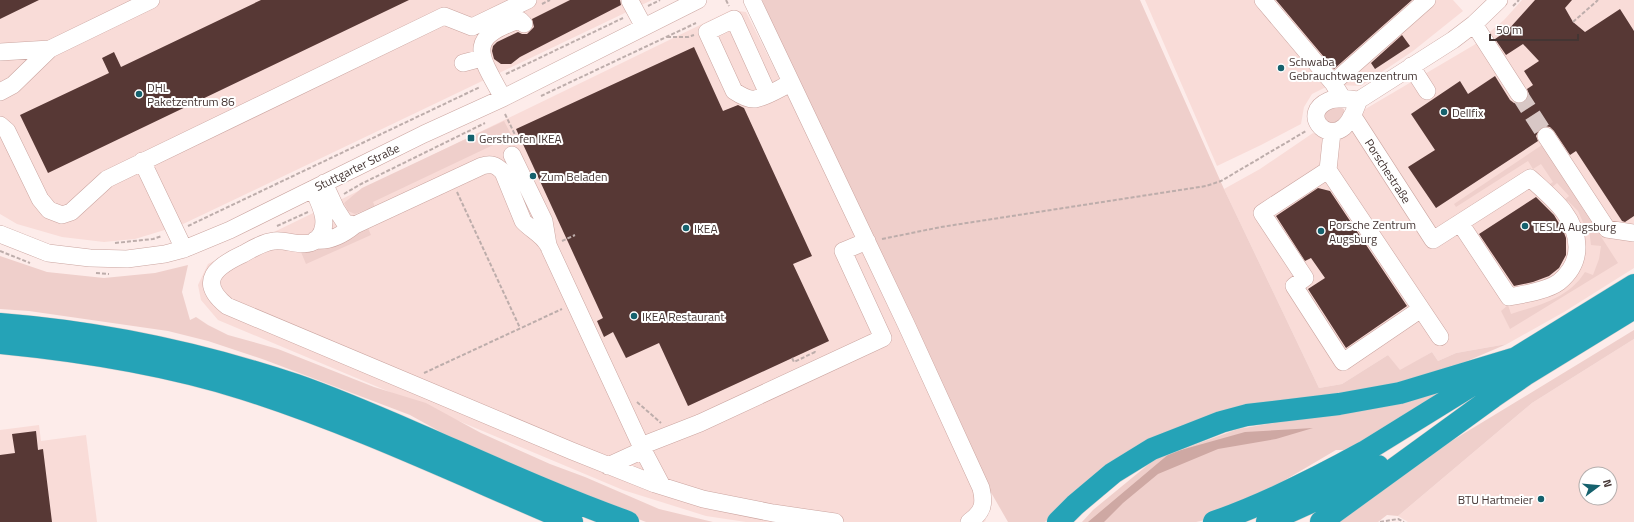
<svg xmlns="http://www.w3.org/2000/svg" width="1634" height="522" viewBox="0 0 1634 522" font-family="'Titillium Web',sans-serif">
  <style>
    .built { fill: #f9dcd8; fill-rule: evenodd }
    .green { fill: #efcfcb }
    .forest { fill: #cea8a3 }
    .building { fill: #573835 }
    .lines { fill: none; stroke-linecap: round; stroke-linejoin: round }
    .minor-tunnel { stroke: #d8c7c5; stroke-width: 17; stroke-dasharray: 17 8; stroke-linecap: butt }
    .minor-casing { stroke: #cba5a0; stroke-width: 18 }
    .highway-casing { stroke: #d2cfce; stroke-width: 23 }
    .path { stroke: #bdadab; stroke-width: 2; stroke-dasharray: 4 2; stroke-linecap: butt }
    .minor { stroke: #fff; stroke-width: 17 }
    .highway { stroke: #25a3b7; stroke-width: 22 }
    .poi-dot { fill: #15616d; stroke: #fff; stroke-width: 1.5 }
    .labels { text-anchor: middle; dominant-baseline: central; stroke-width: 4; stroke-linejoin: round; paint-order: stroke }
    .poi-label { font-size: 12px; fill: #443533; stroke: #fff; text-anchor: start }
    .street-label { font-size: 12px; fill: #443533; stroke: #fff }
  </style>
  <rect width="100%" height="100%" fill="#fdecea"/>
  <!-- built -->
  <path class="built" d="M0,0H652L181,225L135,239L104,242L62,237L17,224L0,214Z
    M1145,0H1453L1463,11L1413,51L1361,86L1336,85L1326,87L1312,94L1304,107L1301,124L1261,145L1217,166Z
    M1522,0H1634V268L1564,312L1507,344L1456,353L1438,361L1432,352L1400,371L1388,355L1342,384L1319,388L1224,189L1260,169L1313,133L1331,140L1352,131L1362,111L1474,45L1504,20Z
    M731,10L746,12L855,230L976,495L986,520L984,522H746L706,516L623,490L218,320L201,300L198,285L208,264Z
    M1634,339V522H1408L1398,516L1532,403ZM1586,474H1610V498H1586Z
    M39,425L41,441L86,435L97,522H0V430Z"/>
  <!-- green -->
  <path class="green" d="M762,0H1140L1224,189L1319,388L1342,384L1388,355L1400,370L1432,352L1438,361L1456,353L1507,344L1446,370L1408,382L1283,403L1079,490L1045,522H1008L989,489L906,320Z
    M1340,107L1344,109V115L1335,125L1326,124L1323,113L1326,110Z
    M504,121L512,136L373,202L376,209L372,211L368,209L355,214L348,211L344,203L362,188Z
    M1542,145L1618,263L1510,329L1501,311L1508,305L1511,314C1539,305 1568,299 1585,272L1593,275L1599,259L1601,246L1591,245L1589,229H1586L1578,211L1568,201L1564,205L1562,202L1569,196L1557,183L1550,189L1545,187L1553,182L1541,164L1533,169L1528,161L1456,207L1454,204Z
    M367,226L371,235L306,264L301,252L316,249Z
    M0,256L47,272L104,278L155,273L188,265L182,292L190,320L196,317L208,325L228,335L278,349L374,387L426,403L481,433L550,464L585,477L659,509L713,522H646L615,510L466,446L410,415L265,360L208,341L168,331L29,311L0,309Z
    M1634,330V339L1532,403L1398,516L1387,515L1378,522H1331L1412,465Z
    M1451,389L1352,450H1336L1285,480L1282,487L1201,521L1196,522H1082L1093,510L1155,459L1238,429L1388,404Z"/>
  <!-- forest -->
  <path class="forest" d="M1313,428L1276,439L1218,449L1158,474L1123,503L1104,522H1088L1170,453L1245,432Z"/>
  <!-- building -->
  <path class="building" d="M0,0H39L0,19Z
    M261,0H409L48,173L20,115L109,73L102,58L114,52L121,67Z
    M570,0H620L621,5L520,57L511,64H501L494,59L492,51L493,46L497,42L518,32L522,34H527L534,27L532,19Z
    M1276,0H1412L1334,69Z
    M1535,0H1572L1565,8L1573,22L1585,32L1620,9L1634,31V216L1625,222L1622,221L1576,151L1570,155L1554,131L1550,127L1545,126L1540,128L1536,136L1538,141L1436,208L1408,167L1435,150L1411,114L1460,81L1468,94L1495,76L1510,100L1514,103L1520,104L1528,99L1529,94L1527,89L1533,85L1524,71L1539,61L1523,44L1506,55L1495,39L1508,30Z
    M1402,35L1410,46L1375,69L1371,63Z
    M694,47L723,111L738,105L744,108L812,256L793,264L829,341L688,406L659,343L626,358L613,332L604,337L597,321L603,318L516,129Z
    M1318,188L1330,191L1407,306L1346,348L1308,289L1325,278L1311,258L1305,261L1276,216Z
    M1536,197L1554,215L1563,230L1566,238V255L1559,268L1549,276L1533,282L1514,286L1479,234Z
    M36,431L38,450L43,449L52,522H0V455L15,453L12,434Z"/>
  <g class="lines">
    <!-- minor-tunnel -->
    <path class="minor-tunnel" d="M1519,94L1546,136"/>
    <!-- minor casing -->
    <g class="minor-casing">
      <path id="minor" d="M752,0L906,324L981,488C985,504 983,512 969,522
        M1263,0L1333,83L1343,99
        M630,1L644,27
        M1474,24L1519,94
        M0,52L50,49
        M463,63L482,58
        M1411,66L1427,91
        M1333,83L1427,0
        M0,92L13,85L50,49L151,0
        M768,94L734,19L707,32L734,91C740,95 748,100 755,99C767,97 780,88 791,83
        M503,98C481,57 463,38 520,20L524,24
        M1359,100C1349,99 1337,97 1328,101C1301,113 1325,143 1344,127C1352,120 1355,109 1359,100L1453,40L1474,24L1499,0
        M1351,117L1356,121L1433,240L1530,178C1551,197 1577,217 1577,247C1577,261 1570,273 1559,282C1547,291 1524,294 1509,297L1460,223
        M0,125L7,131L40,199L49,210L62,215L71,212L107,179L444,16L472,27L528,0
        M1332,132L1328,170L1262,213L1305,278L1294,286L1343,362L1421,309
        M1546,136L1607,229L1634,233
        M512,155L544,221L548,245
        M142,161L184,249
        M1328,170L1440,337
        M324,183L336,209L345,223L355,225
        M313,189C320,204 332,226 316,240C305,249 287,239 274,241C263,242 252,249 243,254C217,266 196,281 227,306L572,451L655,484L703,499L773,513L835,522
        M0,234L48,253L90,258L127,259L165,254L184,249L230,230L424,134L503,98L698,0
        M315,240C330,242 344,234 355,225L482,166C491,163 496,165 503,172L523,221C531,230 542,234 548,245L643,450L662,486
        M641,446L700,423L883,338L843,251L867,241
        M608,466L643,450"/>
    </g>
    <!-- highway casing -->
    <g class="highway-casing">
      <path id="highway" d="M0,324C101,332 200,353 296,385C342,401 387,421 431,440C497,469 561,498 628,522
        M0,343C82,351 165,364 244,389C357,425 463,476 572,522
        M1058,522L1075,505L1113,473L1152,449L1221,422L1247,415L1339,404L1400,393L1516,358
        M1214,522C1266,504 1315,479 1364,452L1634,285
        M1267,522L1320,498L1378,466
        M1321,522L1493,397L1525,375L1634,308"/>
    </g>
    <!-- path -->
    <path class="path" d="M726,0L729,6
      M542,4L550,0
      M648,6L660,0
      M1513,6L1519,0
      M1573,22L1598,0
      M667,37H688L694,35
      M506,74L623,18
      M541,96L696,23
      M505,114L519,143
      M457,192L520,328
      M344,194L361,184L485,123
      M188,226L480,87
      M277,226L308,212
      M882,239L941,227L1206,186L1221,181L1306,131
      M562,241L575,235
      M115,243L153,239L162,236
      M0,251L30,263
      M96,273L109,274
      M792,358L794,362L815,352V354
      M424,373L562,309
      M637,402L661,423
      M1380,522L1398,519L1404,522"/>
    <!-- minor -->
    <use href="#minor" class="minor"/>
    <!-- highway -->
    <use href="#highway" class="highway"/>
  </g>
  <!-- markers -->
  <g class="poi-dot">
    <circle cx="1281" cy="68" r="4"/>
    <circle cx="139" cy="94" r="4"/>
    <circle cx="1444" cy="112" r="4"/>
    <rect x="467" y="134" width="8" height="8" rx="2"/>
    <circle cx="533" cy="176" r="4"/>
    <circle cx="1525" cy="226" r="4"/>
    <circle cx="686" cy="228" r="4"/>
    <circle cx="1321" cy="231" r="4"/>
    <circle cx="634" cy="316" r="4"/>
    <circle cx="1541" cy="499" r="4"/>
  </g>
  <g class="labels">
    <!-- poi labels -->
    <g class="poi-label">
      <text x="1289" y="61">Schwaba<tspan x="1289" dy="14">Gebrauchtwagenzentrum</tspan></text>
      <text x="147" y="87">DHL<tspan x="147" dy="14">Paketzentrum 86</tspan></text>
      <text x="1452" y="112">Dellfix</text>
      <text x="479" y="138">Gersthofen IKEA</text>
      <text x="541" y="176">Zum Beladen</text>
      <text x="1329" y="224">Porsche Zentrum<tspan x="1329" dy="14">Augsburg</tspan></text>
      <text x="1533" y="226">TESLA Augsburg</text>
      <text x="694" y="228">IKEA</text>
      <text x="642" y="316">IKEA Restaurant</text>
      <text x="1533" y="499" text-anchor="end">BTU Hartmeier</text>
    </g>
    <!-- street labels -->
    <g class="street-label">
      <text transform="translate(357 167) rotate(-26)">Stuttgarter Straße</text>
      <text transform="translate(1388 171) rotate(57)">Porschestraße</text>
    </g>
  </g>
  <!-- north arrow -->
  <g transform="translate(1598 486) rotate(74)"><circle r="19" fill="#ffffff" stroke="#b4aead"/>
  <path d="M0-3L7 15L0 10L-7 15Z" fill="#15616d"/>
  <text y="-6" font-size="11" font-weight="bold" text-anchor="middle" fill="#443533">N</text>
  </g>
  <!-- scale -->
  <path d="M1490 34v6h88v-6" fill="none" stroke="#443533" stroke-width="2"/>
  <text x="1496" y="34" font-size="12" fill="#443533" stroke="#ffffff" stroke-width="3" paint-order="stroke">50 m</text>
</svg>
